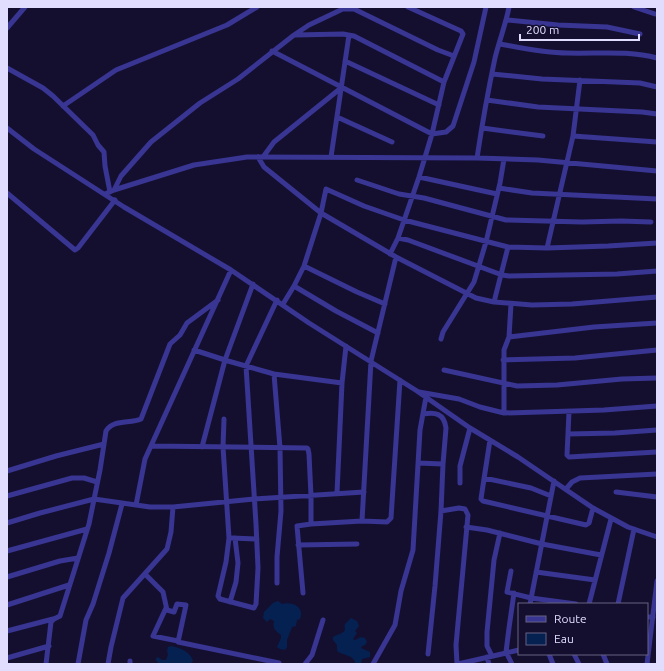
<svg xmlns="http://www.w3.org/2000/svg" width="664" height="671" viewBox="0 0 664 671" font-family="Ubuntu,sans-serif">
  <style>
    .water { fill: #052152 }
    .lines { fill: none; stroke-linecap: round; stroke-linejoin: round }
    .minor { stroke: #393593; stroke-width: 5 }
  </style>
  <rect width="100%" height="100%" fill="#140f2f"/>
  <!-- water -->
  <path class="water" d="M278,601L282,604C292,601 305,607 300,619L297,620L296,626L292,627L287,640V647L285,650L280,649L277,647L281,638V635C276,631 272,629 274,621L270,619L267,622L263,618L264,612L273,603Z
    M351,618L357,621L359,626L355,631L357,633L353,639L355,640L361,637L365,638L367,642L365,645L362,646L361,648L370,652V657L362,659L361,664H355V661L351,657L338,652L337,650V645L333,640V637C336,635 344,633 345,630C345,628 344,626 345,624Z
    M171,646C180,648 190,651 193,661L190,664H159L156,660V658L158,657L162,660H166L168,655L167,651L168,647Z"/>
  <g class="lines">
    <!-- minor -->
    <path class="minor" d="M634,7L655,14
      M344,9H354L438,50L454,56
      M507,20L558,25L607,27L640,34
      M7,28L25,7
      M295,35L343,34L354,36L444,82
      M500,44C522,48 545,53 567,53C597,54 628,50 657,58
      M272,51L432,134L446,132L453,126L474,62L486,7
      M345,61L439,105
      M7,68L43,88L53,96L93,135L98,145L104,152L105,166L110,192
      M492,74L542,79L640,83L657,87
      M487,100L538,107L642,112L657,114
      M63,106L116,70L227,25L257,7
      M337,117L392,142
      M7,128L34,149L124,207L231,270L309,323L417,391L470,428L518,457L593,508L628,527L657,537
      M482,128L543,136
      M573,136L657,142
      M258,157L264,167L321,213L396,257L476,298L494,302L532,305L572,304L657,297
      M263,157L274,142L341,88
      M331,157L349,35
      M477,158C482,125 488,91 495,58C499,41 506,24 509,7
      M419,177L497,194
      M357,180L399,194L424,198L506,220L582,222L621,221L651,222
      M499,188L532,193L657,199
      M114,190L121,176L151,142L200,103L238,79L294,35L309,25L347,7
      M7,193L75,250L78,248L115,200
      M105,194L114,190L194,165L247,157L477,158L538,160L657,171
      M398,238L408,240L502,275L509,276L617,274L657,271
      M547,248L573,136L580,80
      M390,254L398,238L419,177L432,134L444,82L463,34L461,31L408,7
      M304,266L357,292L385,304
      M294,286L336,311L378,333
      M494,302L508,247
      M283,304L294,286L304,266L321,213L326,189L364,206L404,220L508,247L547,248L608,246L657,243
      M509,337L594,327L657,323
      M441,339L443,332L474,282L486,242L500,183L504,159
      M194,350L228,361L274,374L342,383
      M503,360L575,358L657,350
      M444,370L517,386L557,385L622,379L657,378
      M274,374L280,448L281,511L277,557V583
      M419,392L459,399L480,407L504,413L604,410L657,406
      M569,412L567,455L569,457L657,452
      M504,413V350L509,337L511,304
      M423,414C435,412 444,413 446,428L443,464
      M224,419L223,447L229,538L226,562L218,596L220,599L254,608L256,604L258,568L256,524L246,366L277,300
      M568,434L615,433L657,430
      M490,440L482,492L481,499L483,501L586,525L589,523L593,508
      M151,446L307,448L308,449L309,454L311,496V524
      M202,447L225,360L253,284
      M418,463L443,464L441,511L435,586L428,654
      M7,471L56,456L104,444
      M484,478L531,488L551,496
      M460,483V466L470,428
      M566,489L572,482L580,478L657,474
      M616,492L657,497
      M337,493L342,383L346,346
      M7,496L72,478H84L97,482
      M136,505L145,459L231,270
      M441,511L459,508L465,509L468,515L456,645L457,664
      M362,521L371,361L396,257
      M7,523L40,513L94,499L150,507H173L254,499L364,492
      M466,527L487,530L542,544L601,555
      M232,538L257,539
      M298,545L357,544
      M7,551L87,529
      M511,571L507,592L531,598L576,604
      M536,572L595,580
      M145,574L163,592L167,610L174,612L177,604L186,605L178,642L279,663
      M7,577L60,561L78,558
      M303,593L297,526L311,524L362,521L387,522L391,518L400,380
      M230,602L236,582L238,563L235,538
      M530,604L554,481
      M589,604L611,519
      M618,604L634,529
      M7,605L69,585
      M166,608L153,636L178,641
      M647,617H653
      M7,631L53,619
      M549,654L553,664
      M574,654L579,664
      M603,654L607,664
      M492,656L487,646V632L494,560L500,533
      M487,657L489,664
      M7,658L49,646
      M130,661V664
      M46,664L51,622L54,619L60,616L89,524L100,470L106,431C113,419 130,424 141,419L170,344L180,335L187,323L218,300
      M78,664L86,620L93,604L109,553L122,504
      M108,664L111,647L123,598L167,549L171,532L173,507
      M305,664L312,655L323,620
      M373,664L395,625L401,591L413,550L420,430L426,397
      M458,664L519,650
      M512,664L506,652L509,628L514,593
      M647,664L657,581"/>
  </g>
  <!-- border -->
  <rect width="664" height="671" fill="none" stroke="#e1ddff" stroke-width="16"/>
  <!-- legend -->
  <rect x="518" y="603" width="130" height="52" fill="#140f2f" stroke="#666182"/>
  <rect x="526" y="616" width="20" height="6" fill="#393593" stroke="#666182"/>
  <text x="554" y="623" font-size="12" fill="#e1ddff">Route</text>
  <rect x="526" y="633" width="20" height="12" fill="#052152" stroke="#666182"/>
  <text x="554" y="643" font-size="12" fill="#e1ddff">Eau</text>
  <!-- scale -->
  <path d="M520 34v6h119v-6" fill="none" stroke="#e1ddff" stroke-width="2"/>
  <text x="526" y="34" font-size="12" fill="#e1ddff" stroke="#140f2f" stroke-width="3" paint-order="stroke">200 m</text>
</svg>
